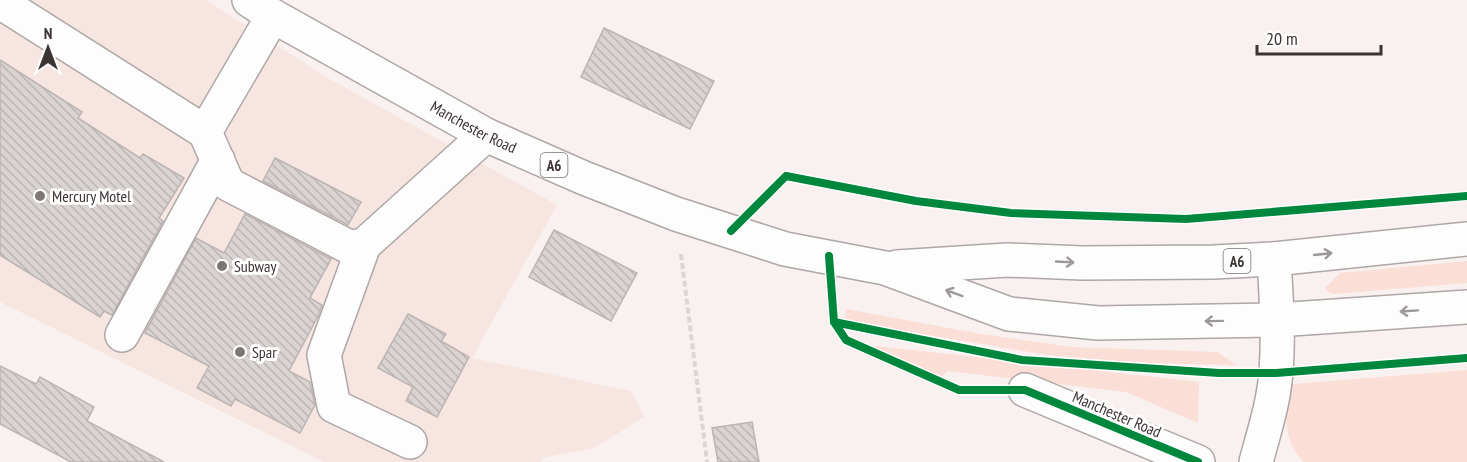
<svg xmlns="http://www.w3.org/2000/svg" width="1467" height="462" viewBox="0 0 1467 462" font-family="'PT Sans Narrow',sans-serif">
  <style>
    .built { fill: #f7e5e1 }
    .green { fill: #fbded6 }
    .building { fill: url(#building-back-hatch); stroke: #bbb4b3; stroke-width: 1.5 }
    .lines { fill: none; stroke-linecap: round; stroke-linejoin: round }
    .minor-casing { stroke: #ada7a5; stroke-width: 36 }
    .major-casing { stroke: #ada7a5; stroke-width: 36 }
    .path { stroke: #d8d6d6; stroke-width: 4; stroke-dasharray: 6 3; stroke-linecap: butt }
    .minor { stroke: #fefdfd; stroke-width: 33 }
    .major { stroke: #fefdfd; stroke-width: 33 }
    .cycleway-casing { stroke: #fff; stroke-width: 11 }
    .cycleway { stroke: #00873e; stroke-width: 8 }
    .oneway { stroke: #9c9898 }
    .poi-dot { fill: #7e7674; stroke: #fff; stroke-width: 2 }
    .labels { text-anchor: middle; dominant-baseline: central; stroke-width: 6; stroke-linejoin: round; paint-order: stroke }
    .shield { fill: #fff; stroke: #767170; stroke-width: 1.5 }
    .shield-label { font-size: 15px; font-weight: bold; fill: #3b3432 }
    .street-label { font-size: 16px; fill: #3b3432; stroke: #fff }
    .poi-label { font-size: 16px; fill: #3b3432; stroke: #fff; text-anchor: start }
  </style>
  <defs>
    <pattern id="building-back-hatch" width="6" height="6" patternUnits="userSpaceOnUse" patternTransform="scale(1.5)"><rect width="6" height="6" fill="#d9d3d1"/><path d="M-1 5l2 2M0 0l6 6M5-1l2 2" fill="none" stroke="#bbb6b4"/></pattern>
  </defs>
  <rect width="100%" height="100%" fill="#f9f1ef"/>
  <!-- built -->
  <path class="built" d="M0,0H206L326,77L557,205L472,358L631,391L644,417L594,448L542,458L541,462H324L0,302Z"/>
  <!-- green -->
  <path class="green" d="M1467,261V283L1333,294L1328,292L1325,288L1340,273Z
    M846,309L981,334L1072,347L1217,352L1237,365L1141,363L1048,355L844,321Z
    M867,345L1199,382L1198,423L1126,392L948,371L941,377Z
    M1467,370V462H1304C1288,448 1284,423 1287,403C1288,397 1291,390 1293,384Z"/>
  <!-- building -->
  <path class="building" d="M604,28L714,81L690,129L581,77Z
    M0,60L82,112L78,118L140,158L143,154L184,178L159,218L163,221L112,315L104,311L100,317L0,255Z
    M275,158L361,202L348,225L263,181Z
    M245,214L331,259L310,298L322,305L318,316L289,371L310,382L315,405L300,433L235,399L231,406L197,388L209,366L145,333L196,238L224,253Z
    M554,230L637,273L611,321L529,277Z
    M408,314L446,334L441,341L469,357L437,417L406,401L413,387L378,368Z
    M0,366L36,384L40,377L94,407L87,421L164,462H71L0,424Z
    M752,422L759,462H718L712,428Z"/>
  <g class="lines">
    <!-- minor casing -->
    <g class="minor-casing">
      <path id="minor" d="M8,7L205,132
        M273,16L205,132L228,184L349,247L364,245L486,135
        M364,245L324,355L334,406L410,442
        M122,335L218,160
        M1025,390L1198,462
        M1256,462C1264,432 1274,402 1276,371C1279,334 1276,296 1274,259"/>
    </g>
    <!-- major casing -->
    <g class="major-casing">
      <g id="major">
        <path id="s1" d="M249,0L273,16L486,135L584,178L676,214L785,249L885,268L1009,314L1098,323L1277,320L1467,307"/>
        <path d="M897,267L1007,260L1082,263L1214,262L1274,259L1467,239"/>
      </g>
    </g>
    <!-- path -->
    <path class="path" d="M681,254L707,462"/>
    <!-- minor -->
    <use href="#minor" class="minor"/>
    <!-- major -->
    <use href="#major" class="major"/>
    <!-- cycleway casing -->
    <g class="cycleway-casing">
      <path id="cycleway" d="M731,231L786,176L916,201L1011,213L1186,219L1467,196
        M829,256L834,322L846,340L959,390H1025L1198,462
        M834,322L1022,360L1219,373H1276L1467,358"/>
    </g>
    <!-- cycleway -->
    <use href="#cycleway" class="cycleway"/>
  </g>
  <!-- one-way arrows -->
  <defs><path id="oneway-shaft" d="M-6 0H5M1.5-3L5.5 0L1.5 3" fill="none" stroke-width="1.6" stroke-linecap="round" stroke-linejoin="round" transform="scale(1.5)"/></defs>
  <g class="oneway">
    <use href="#oneway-shaft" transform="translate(1323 254) rotate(-6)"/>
    <use href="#oneway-shaft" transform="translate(1065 262) rotate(3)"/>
    <use href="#oneway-shaft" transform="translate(954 293) rotate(-160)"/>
    <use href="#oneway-shaft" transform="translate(1409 311) rotate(176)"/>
    <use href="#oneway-shaft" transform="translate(1214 321) rotate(179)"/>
  </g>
  <!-- markers -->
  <g class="poi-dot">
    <circle cx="40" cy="196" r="6"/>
    <circle cx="222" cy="266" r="6"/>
    <circle cx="240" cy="352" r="6"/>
  </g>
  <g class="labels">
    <!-- shield labels -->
    <g class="shield">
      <rect x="540.5" y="153" width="27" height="24" rx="4.5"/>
      <rect x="1223.5" y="249" width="27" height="24" rx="4.5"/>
    </g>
    <g class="shield-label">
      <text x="554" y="165">A6</text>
      <text x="1237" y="261">A6</text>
    </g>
    <!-- street labels -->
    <g class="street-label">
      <text stroke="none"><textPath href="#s1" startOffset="258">Manchester Road</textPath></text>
      <text transform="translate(1117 414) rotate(23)">Manchester Road</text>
    </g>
    <!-- poi labels -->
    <g class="poi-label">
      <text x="52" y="196">Mercury Motel</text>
      <text x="234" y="266">Subway</text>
      <text x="252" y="352">Spar</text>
    </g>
  </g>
  <!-- north arrow -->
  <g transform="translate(48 48)" stroke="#ffffff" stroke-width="4.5" paint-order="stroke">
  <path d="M0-4.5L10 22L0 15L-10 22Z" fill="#3b3432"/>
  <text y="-9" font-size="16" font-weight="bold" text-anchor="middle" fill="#3b3432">N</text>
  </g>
  <!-- scale -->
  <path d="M1257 45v9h124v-9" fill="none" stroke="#3b3432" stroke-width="3"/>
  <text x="1266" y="45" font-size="18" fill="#3b3432" stroke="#ffffff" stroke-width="4.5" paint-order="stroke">20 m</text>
</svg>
